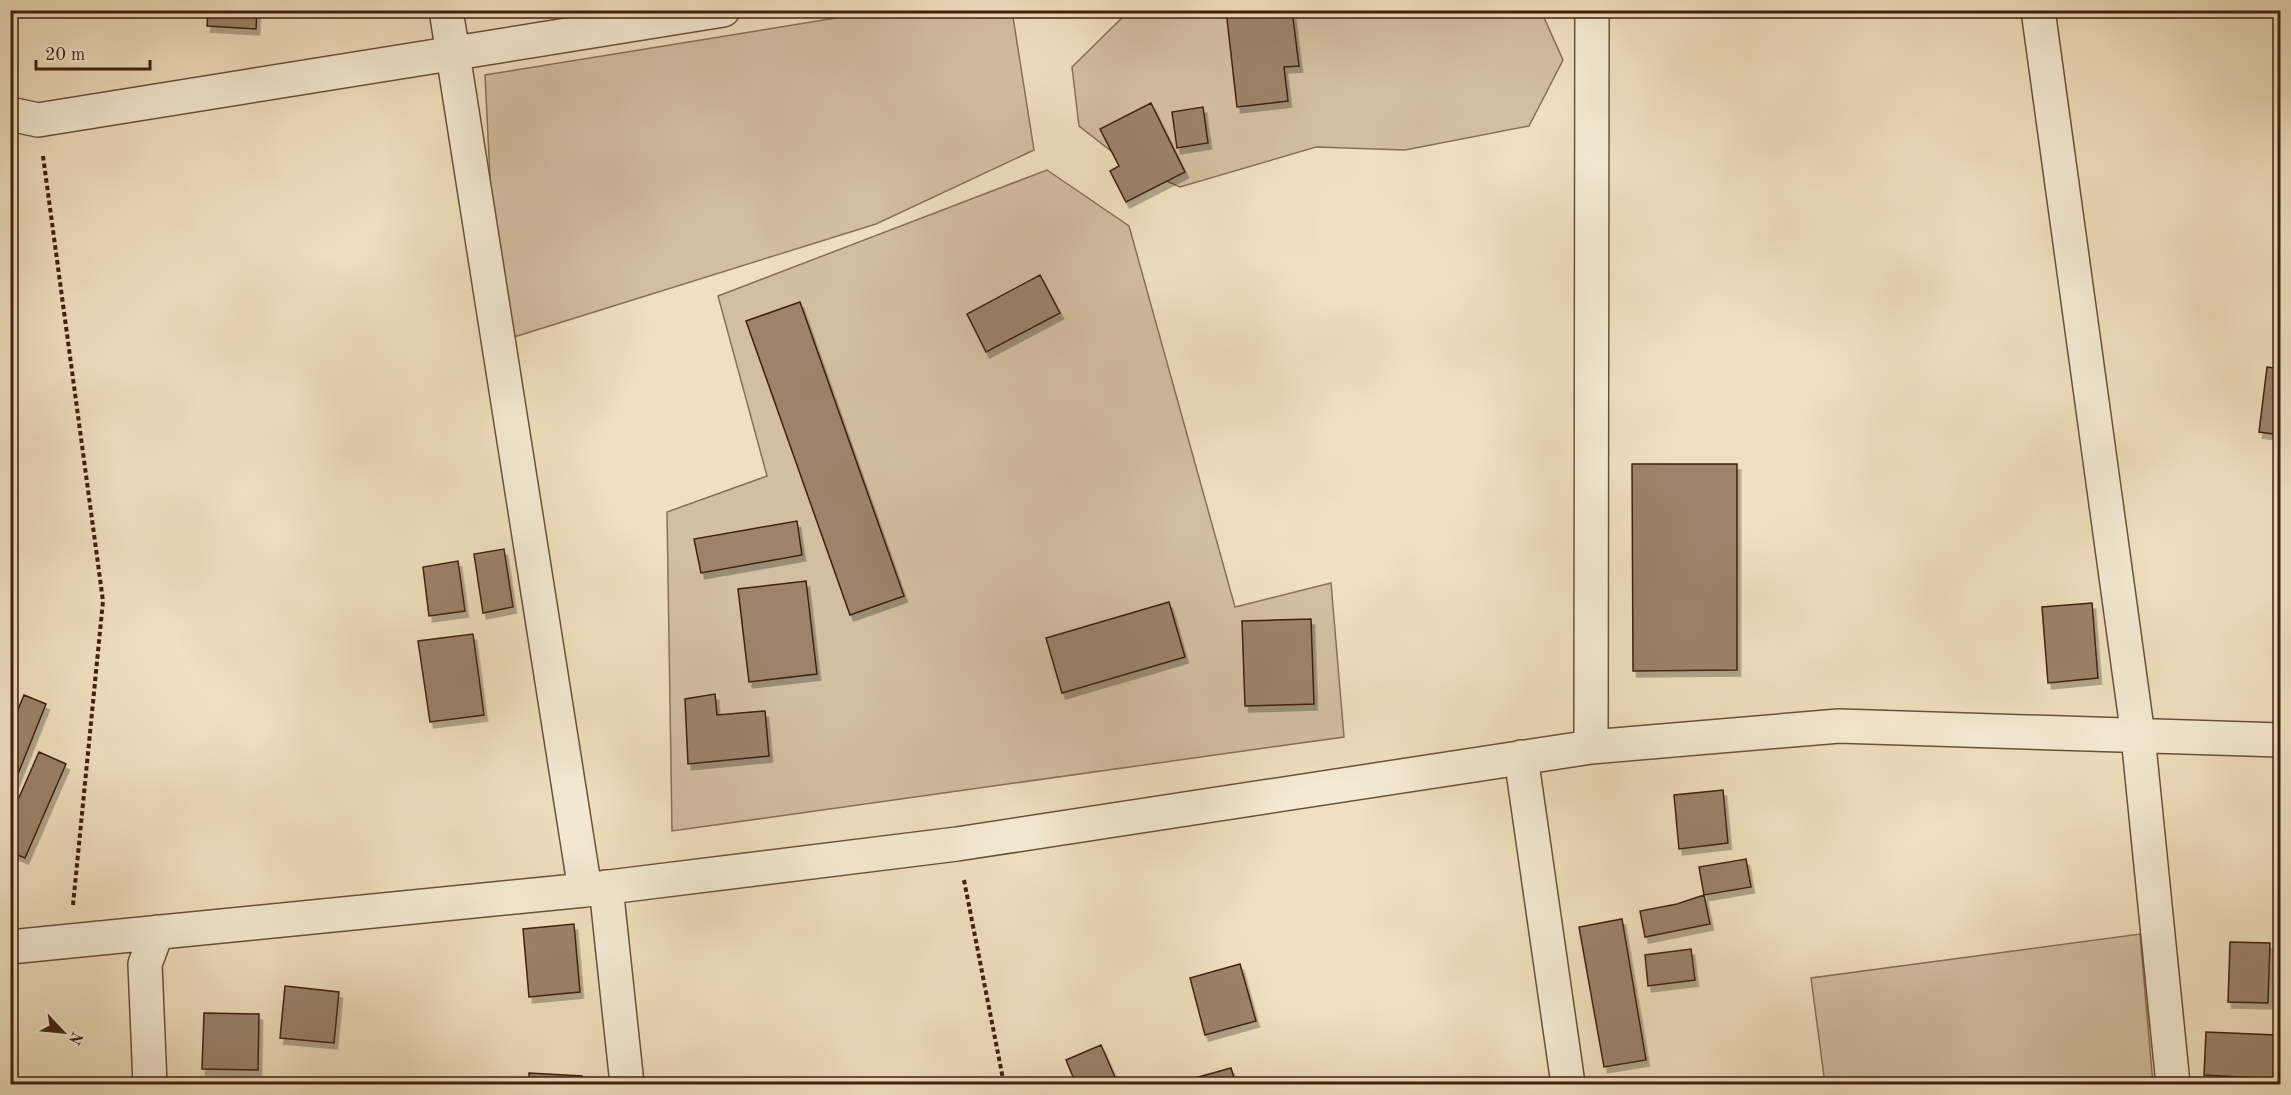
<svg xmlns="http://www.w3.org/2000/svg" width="2291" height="1095" viewBox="0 0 2291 1095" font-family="'Old Standard TT',serif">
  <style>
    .green { fill: #d2bfa1; stroke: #887057; stroke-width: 1.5 }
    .building { fill: #9b846a; stroke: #3f200d; stroke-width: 1.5; filter: url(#shadow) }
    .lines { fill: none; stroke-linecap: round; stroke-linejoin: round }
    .minor-casing { stroke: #6b503a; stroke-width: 36 }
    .path { stroke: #3f200d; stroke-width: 4; stroke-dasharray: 4.5 3; stroke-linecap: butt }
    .minor { stroke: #f5ebd5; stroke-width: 33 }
  </style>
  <defs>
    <filter id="shadow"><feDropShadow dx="3.5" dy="6" stdDeviation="0" flood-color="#0004"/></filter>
  </defs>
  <rect width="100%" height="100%" fill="#f0e0bf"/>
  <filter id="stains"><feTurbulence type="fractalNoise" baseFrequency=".00333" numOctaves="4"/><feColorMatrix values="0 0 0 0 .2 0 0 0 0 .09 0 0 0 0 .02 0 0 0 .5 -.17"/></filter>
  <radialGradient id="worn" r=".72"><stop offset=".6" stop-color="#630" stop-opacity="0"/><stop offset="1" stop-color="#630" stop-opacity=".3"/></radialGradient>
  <!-- green -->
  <path class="green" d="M1130,10L1541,11L1563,60L1529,126L1405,150L1316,147L1180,187L1128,164L1079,126L1072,67Z
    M879,11H1012L1034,150L876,224L498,342L485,75Z
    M1047,170L1129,226L1235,607L1331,583L1344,737L672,831L667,512L767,476L718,296Z
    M2140,934L2153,1084H1825L1811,978Z"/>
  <!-- building -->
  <path class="building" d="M208,10H257L256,29L207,26Z
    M1226,10H1292L1299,66L1284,67L1288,101L1237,107Z
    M1151,103L1185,172L1126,202L1110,171L1119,166L1100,129Z
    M1203,107L1208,143L1177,148L1172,112Z
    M1040,275L1060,313L986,352L967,314Z
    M800,302L904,596L850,615L746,321Z
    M2267,367L2280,369V435L2259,432Z
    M1632,464H1737V670L1633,671Z
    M797,521L802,555L701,573L694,539Z
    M504,549L513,607L483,613L474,554Z
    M458,561L465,611L429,616L423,567Z
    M806,581L817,674L749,682L738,589Z
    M1169,602L1185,657L1062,693L1046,638Z
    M2092,603L2098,678L2048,683L2042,607Z
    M1311,619L1314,704L1245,706L1242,621Z
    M473,634L484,715L430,722L418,641Z
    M715,694L717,715L765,711L769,756L688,764L685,699Z
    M24,695L46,704L10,794V729Z
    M39,752L66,764L25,858L10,852V818Z
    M1723,790L1728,843L1679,849L1674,795Z
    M1746,859L1751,887L1704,895L1699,867Z
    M1704,895L1710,924L1645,937L1640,911L1677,904Z
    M1622,919L1646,1060L1604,1067L1579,927Z
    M574,924L580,992L529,997L523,929Z
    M2230,942L2270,943L2268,1003L2228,1002Z
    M1691,949L1695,980L1648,986L1645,955Z
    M1240,964L1256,1021L1205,1035L1190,978Z
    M285,986L339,992L334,1043L280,1038Z
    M204,1013L259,1014L258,1070L202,1069Z
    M2206,1032L2276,1035L2274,1079L2204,1075Z
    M1101,1045L1115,1077L1098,1084H1076L1066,1060Z
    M1231,1068L1236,1084H1173Z
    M529,1073L582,1076V1084H529Z"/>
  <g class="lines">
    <!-- minor casing -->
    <g class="minor-casing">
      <path id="minor" d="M446,10L585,890
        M2038,10L2138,736L2173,1084
        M10,114L38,120L723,10
        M1591,747L1592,10
        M1521,757L1568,1084
        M606,887L627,1084
        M10,947L585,890L957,844L1591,747L1839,726L2280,740
        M150,1084L145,964L157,932"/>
    </g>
    <!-- path -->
    <path class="path" d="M43,156L103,601L73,905
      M964,880L1004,1084"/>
    <!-- minor -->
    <use href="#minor" class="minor"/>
  </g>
  <!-- margin -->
  <rect width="2291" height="1095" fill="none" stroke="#f0e0bf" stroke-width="36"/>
  <rect x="12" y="12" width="2267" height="1071" fill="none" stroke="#3f200d" stroke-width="3"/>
  <rect x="18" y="18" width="2255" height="1059" fill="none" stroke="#3f200d" stroke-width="1.5"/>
  <!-- north arrow -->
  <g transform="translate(63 1032) rotate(116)" stroke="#f5ebd5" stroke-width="4.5" paint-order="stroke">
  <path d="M0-4.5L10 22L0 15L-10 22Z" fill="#3f200d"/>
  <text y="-9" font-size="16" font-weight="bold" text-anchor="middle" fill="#3f200d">N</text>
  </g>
  <!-- scale -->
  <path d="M36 60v9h114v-9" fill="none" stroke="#3f200d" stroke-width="3"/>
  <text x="45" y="60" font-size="18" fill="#3f200d" stroke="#f5ebd5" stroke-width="4.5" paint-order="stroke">20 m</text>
  <rect width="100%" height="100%" filter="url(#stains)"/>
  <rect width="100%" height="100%" fill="url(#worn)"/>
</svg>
